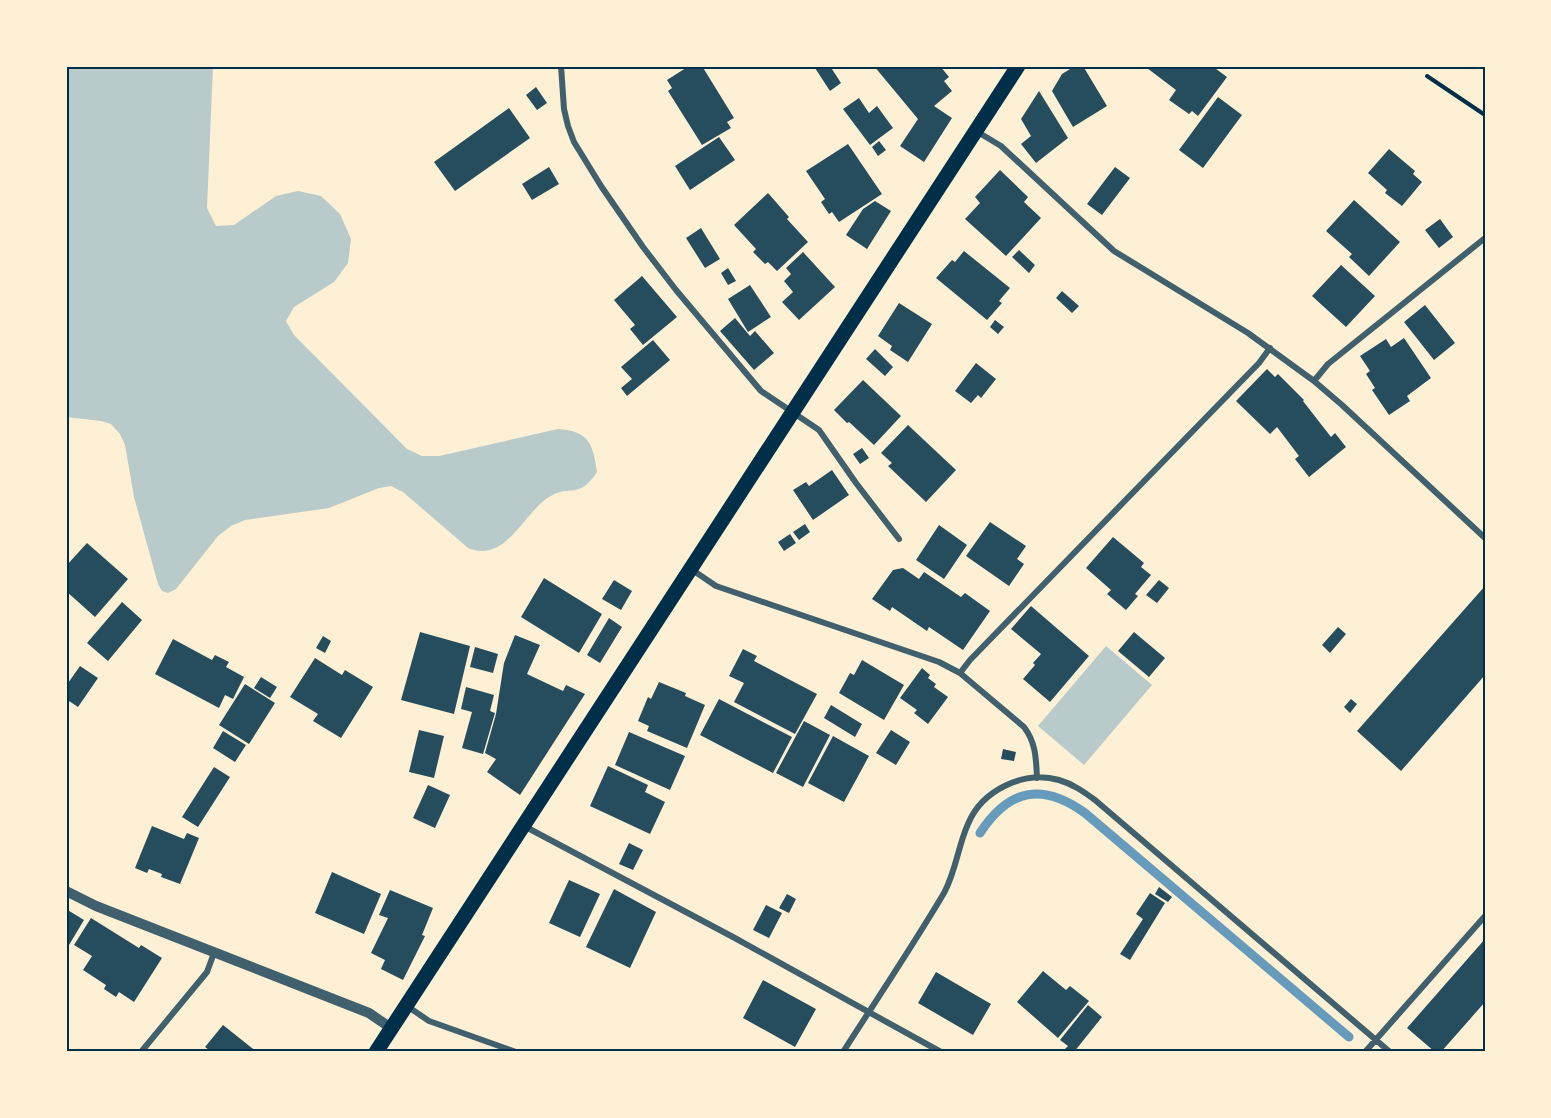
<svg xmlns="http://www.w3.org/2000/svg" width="1551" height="1118" viewBox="0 0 1551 1118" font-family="'PT Sans Narrow',sans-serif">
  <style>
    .green { fill: #b9caca }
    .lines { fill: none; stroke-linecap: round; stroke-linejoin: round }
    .stream { stroke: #669bbc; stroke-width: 9 }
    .building { fill: #264d5e }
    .path { stroke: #003049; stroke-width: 4 }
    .minor { stroke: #3f606c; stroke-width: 6 }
    .tertiary { stroke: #3f606c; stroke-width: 10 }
    .primary { stroke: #003049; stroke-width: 15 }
    .neatline { fill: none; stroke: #003049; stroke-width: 2 }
  </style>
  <rect width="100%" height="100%" fill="#fdf0d5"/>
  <!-- green -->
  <path class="green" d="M66,66H213L207,208L216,226L234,225L276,196L298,191L321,196L340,214L351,239L348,263L334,282L294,307L286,321L294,335L407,449L422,456H439L558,429C589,431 593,444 597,472C579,500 570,484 549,497C524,512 506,564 468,548L403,492L391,486L379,488L329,508L245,520L231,526L218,536L176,589L168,593L162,591L158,584L134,497L125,445L120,434L111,424L101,421L66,417Z
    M1106,646L1152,685L1084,765L1038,726Z"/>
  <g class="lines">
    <!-- stream -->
    <path class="stream" d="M980,833C1009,789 1042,782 1085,813L1349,1037"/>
  </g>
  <!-- building -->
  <path class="building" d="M689,66H702L734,118L727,122L731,128L702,145L668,91L672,88L667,80Z
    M819,66H830L841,83L830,91L815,68Z
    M874,66H940L949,77L944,81L952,91L934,106L952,118L924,162L900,146L918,119Z
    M1075,66H1083L1107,106L1073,127L1052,91L1062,74Z
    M1148,66H1212L1227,77L1198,116L1192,111L1189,114L1169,100L1176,90L1147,68Z
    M536,87L547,103L537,110L526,95Z
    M1039,91L1068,138L1036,163L1021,144L1031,136L1021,119Z
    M1218,97L1242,115L1203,168L1179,150Z
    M859,98L869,113L877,106L893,128L870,145L843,109Z
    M509,108L530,138L455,191L434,162Z
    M719,137L735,160L690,190L675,166Z
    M879,141L886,150L878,156L872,147Z
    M848,144L882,194L839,222L832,212L829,214L821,202L825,199L806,171Z
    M1389,149L1415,171L1413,174L1422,182L1402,206L1385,193L1387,190L1368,173Z
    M549,167L559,184L532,200L522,184Z
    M1115,167L1130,178L1102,215L1087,204Z
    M1000,170L1028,197L1024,202L1041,218L1006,256L965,219L980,203L975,197Z
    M768,193L789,217L787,219L808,242L777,271L768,262L765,264L753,252L756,249L734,225Z
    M1354,200L1400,242L1369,276L1349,257L1352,254L1326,231Z
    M875,201L891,211L867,249L846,235L863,209Z
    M1440,219L1453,237L1439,248L1425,230Z
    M701,228L720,259L705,268L686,238Z
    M1019,250L1035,265L1029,273L1012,257Z
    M964,251L1010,288L999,301L1002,303L987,320L936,278L952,260L955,262Z
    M803,252L835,287L799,320L782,302L793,292L784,281L791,274L786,268Z
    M1341,265L1375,296L1346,327L1312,296Z
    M728,268L736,281L728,285L721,273Z
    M642,276L677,317L643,345L630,329L635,325L614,300Z
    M750,285L771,317L748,332L728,299Z
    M1062,291L1079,306L1072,313L1056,298Z
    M899,303L932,324L908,362L890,350L892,346L878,336Z
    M1425,305L1455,343L1434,360L1404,322Z
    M735,318L750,336L755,331L774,353L754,370L720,331Z
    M995,320L1004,327L998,334L990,327Z
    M1404,338L1431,378L1407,396L1410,401L1389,415L1372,390L1375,388L1366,374L1370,371L1360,356L1386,339L1391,347Z
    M653,340L670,360L627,396L621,388L632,379L621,367Z
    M875,349L893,367L885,376L866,359Z
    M976,363L996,379L981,398L978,395L971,403L955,391Z
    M1267,369L1275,377L1278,374L1304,400L1303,401L1331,437L1335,433L1346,447L1309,477L1295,459L1299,456L1277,427L1270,434L1236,401Z
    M863,380L901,416L874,445L849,422L847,423L834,410Z
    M908,425L956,470L926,502L888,466L892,463L881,453Z
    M862,448L869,458L860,464L853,454Z
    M832,470L849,495L813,520L793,490L806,482L809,486Z
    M990,522L1026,546L1017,559L1024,564L1009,586L966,556Z
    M805,524L810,532L799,540L793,532Z
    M939,525L967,545L944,579L916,560Z
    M790,534L796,543L784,551L778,542Z
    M1113,537L1144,563L1141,567L1151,575L1135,594L1138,596L1126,610L1107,594L1111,590L1086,568Z
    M87,543L128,579L95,617L66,591V566Z
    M903,568L919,579L924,572L961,597L965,593L990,611L963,650L929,627L927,631L892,607L890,611L872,599L893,570Z
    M544,578L602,614L579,653L521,617Z
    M614,580L632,591L621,610L602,599Z
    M1159,580L1169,588L1157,603L1146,595Z
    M1485,586V675L1401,771L1357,731Z
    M122,602L142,620L108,661L87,643Z
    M1031,606L1089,656L1050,702L1023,679L1035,665L1033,663L1041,654L1011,629Z
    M609,618L622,627L600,663L587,655Z
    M1338,627L1346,634L1330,653L1322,645Z
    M420,632L470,646L454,714L401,700Z
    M1134,632L1165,658L1149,677L1118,651Z
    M515,635L540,645L527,674L563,691L566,685L585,694L520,795L487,772L496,759L485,753L496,714L504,663Z
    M323,636L331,641L325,653L316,648Z
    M173,639L212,660L215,655L229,662L226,667L244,677L233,699L225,695L219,708L155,674Z
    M475,647L498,654L493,673L470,667Z
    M743,649L757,656L754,661L817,694L795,734L734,702L744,683L729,676Z
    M315,658L342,675L345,670L373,687L341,738L313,721L318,714L290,697Z
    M862,660L904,685L884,720L839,693L850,673L854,675Z
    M80,666L98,678L78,707L66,699V686Z
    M922,668L930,675L928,678L936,684L934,687L948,697L928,724L914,713L917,710L900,698Z
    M261,677L277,687L270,698L254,688Z
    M659,682L686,693L685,696L705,705L687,748L647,731L649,726L638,721L648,697L651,699Z
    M245,684L275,703L249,744L219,725Z
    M466,687L494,695L490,711L495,713L483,754L462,748L472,712L461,709Z
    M719,699L792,737L773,773L700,735Z
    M1351,699L1357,704L1350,713L1344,707Z
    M831,705L862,724L855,737L824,718Z
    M804,721L830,735L803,787L776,773Z
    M419,730L444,736L434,778L409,772Z
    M891,730L910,742L896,765L876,753Z
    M223,731L246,745L235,762L213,748Z
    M629,732L685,756L670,790L615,765Z
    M833,736L869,756L844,802L808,783Z
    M1003,749L1016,752L1014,761L1001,759Z
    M608,766L648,785L645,792L665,802L650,834L590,806Z
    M214,767L230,777L198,827L182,817Z
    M428,785L450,795L435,828L413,818Z
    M152,826L184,839L187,833L199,838L180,884L161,877L162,874L149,869L147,873L135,868Z
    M629,843L643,850L633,870L619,864Z
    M332,872L381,894L364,934L315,913Z
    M569,880L600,894L580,937L549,923Z
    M1159,887L1172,897L1168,902L1155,894Z
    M614,889L656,912L630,968L586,947Z
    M390,890L433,908L422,935L425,936L403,980L381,969L385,960L371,953L388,918L379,915Z
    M1150,893L1165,903L1130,960L1120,954L1143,919L1136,914Z
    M787,894L796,899L789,913L779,908Z
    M766,905L782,913L769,938L753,930Z
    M66,909L84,920L66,950Z
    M91,918L139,948L141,945L162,958L134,1002L119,992L116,997L104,989L106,985L83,970L92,956L74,945Z
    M1485,939V1002L1441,1052H1435L1407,1028Z
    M1043,971L1066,990L1070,986L1089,1001L1058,1038L1017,1002Z
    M936,972L991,1004L973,1035L918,1003Z
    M763,980L816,1009L795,1047L743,1018Z
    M1088,1005L1102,1017L1074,1052H1069L1065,1049L1068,1046L1060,1040Z
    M223,1025L257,1052H212L205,1047Z"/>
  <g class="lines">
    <!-- path -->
    <path class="path" d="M1427,76L1485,115"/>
    <!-- minor -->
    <path class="minor" d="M561,66L564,109L568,126L574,142L601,186L643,247L676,290L761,391L819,430L856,483L899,539
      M976,131L1001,146L1114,251L1248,333L1314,381L1342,405L1485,538
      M1314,381L1328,364L1485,238
      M691,569L716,586L939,662L960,673L1024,727C1036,743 1036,758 1037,778
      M960,673L970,660L1259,363L1270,348
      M524,826L733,937L941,1052
      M407,1006L429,1021L516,1052
      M141,1052L207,972L214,953
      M843,1052C877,999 912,947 944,893C956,871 958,846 968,824C982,790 1024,770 1059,780C1073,784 1084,792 1095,800L1390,1052
      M1365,1052L1485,916"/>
    <!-- tertiary -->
    <path class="tertiary" d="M66,891L96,906L369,1013L391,1028"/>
    <!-- primary -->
    <path class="primary" d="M376,1052L1018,66"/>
  </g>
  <!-- border -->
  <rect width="1551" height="1118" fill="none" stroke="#fdf0d5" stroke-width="135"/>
  <rect x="68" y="68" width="1416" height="982" class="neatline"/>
</svg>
